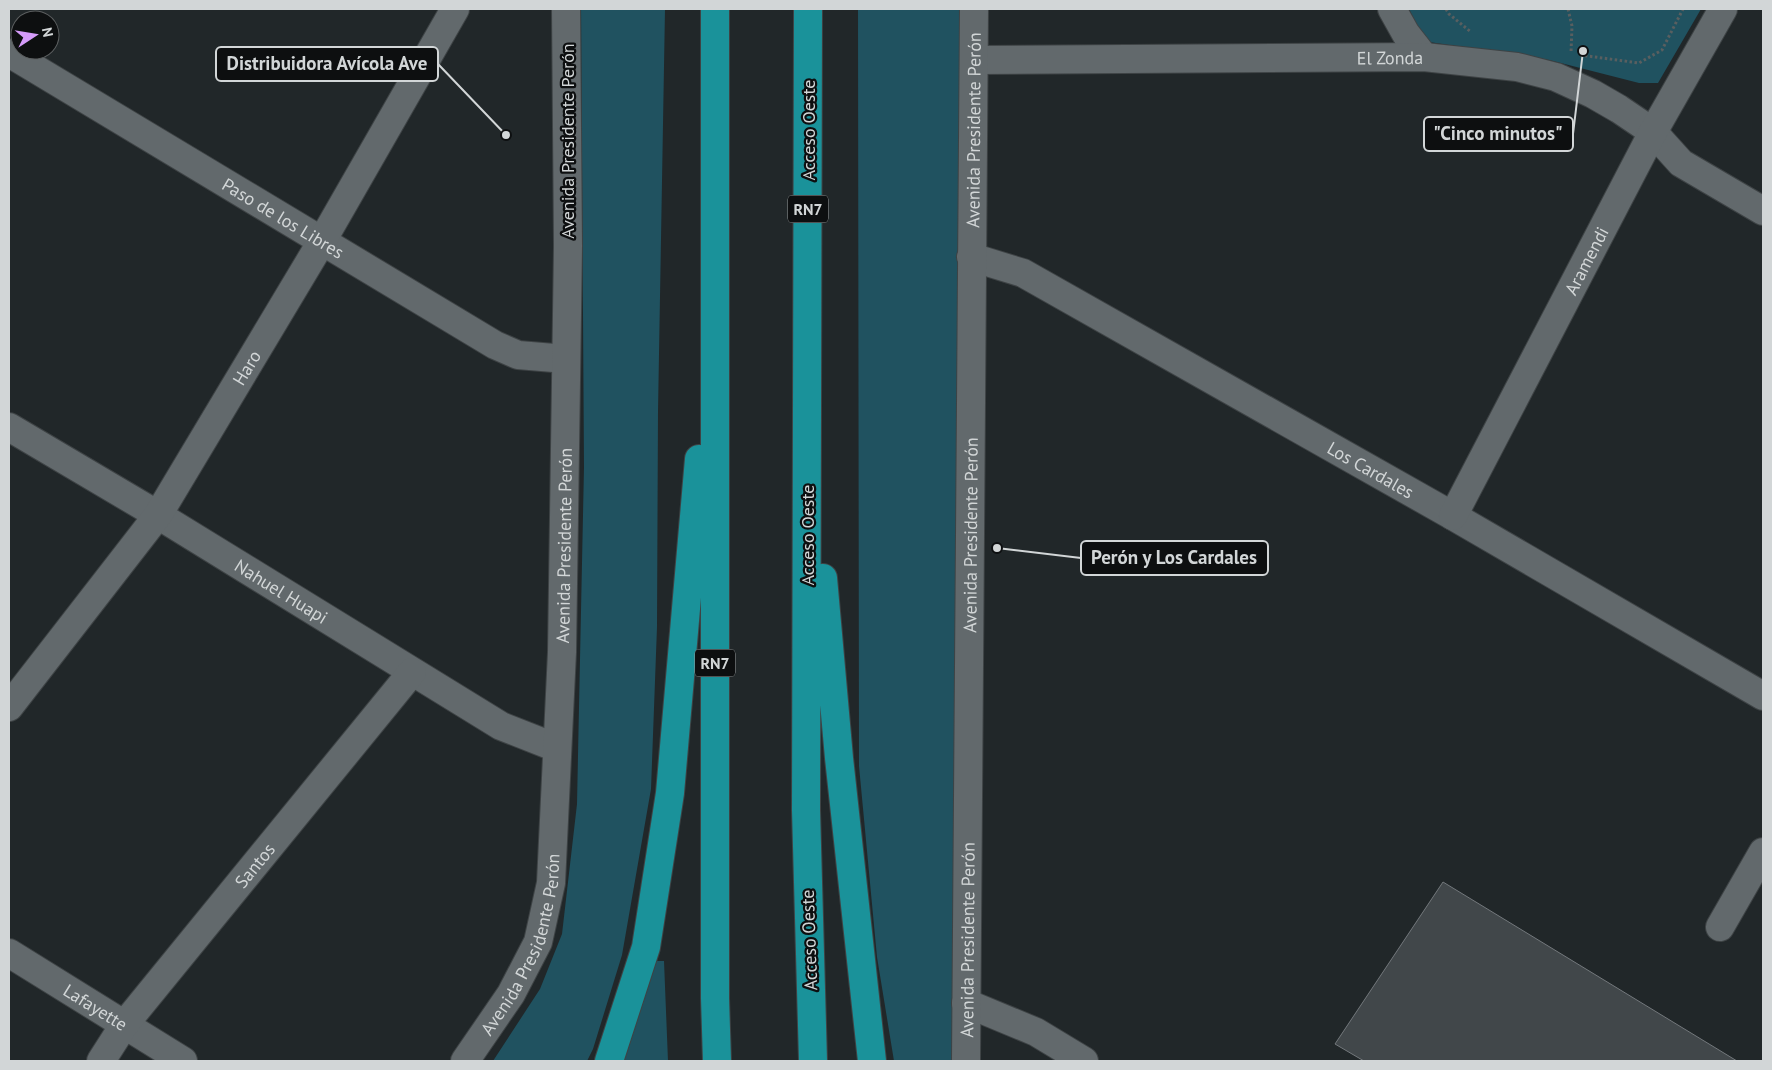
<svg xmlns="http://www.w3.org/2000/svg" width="1772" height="1070" viewBox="0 0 1772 1070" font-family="'PT Sans',sans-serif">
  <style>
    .green { fill: #205260 }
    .building { fill: #41474a; stroke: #73787c }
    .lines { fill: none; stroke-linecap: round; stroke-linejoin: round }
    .minor-casing { stroke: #3e4345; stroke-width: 30 }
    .tertiary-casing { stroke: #3e4345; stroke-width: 30 }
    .motorway-casing { stroke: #3e4345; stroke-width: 30 }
    .path { stroke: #595f60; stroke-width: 3; stroke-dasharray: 2.5 2.5; stroke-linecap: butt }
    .minor { stroke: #62696c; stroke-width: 28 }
    .tertiary { stroke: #62696c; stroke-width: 28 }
    .motorway { stroke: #1a929a; stroke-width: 28 }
    .labels { text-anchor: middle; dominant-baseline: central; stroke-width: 4.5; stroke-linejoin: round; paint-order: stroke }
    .shield { fill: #0d0f10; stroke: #979a9b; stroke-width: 1 }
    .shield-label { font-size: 16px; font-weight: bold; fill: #d2d6d7 }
    .street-label { font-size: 18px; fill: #d2d6d7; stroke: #0d0f10 }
    .leader { fill: none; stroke: #d2d6d7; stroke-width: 2 }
    .callout-dot { fill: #d2d6d7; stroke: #0d0f10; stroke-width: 2 }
    .callout { fill: #0d0f10; stroke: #d2d6d7; stroke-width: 2 }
    .callout-label { font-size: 19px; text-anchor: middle; font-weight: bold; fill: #d2d6d7 }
  </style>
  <rect width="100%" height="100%" fill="#212729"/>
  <!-- green -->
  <path class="green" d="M581,9H665L658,412L657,627L651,789L622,955L593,1049L587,1061H493L540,989L562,934L577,804L584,467Z
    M858,9H961L953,1061H894L877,957L859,766Z
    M1409,9H1701L1658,83H1639L1549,60L1429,42L1417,25Z
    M655,961H664L668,1061H620Z"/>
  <!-- building -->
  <path class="building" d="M1443,882L1737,1061H1364L1335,1044Z"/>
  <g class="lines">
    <!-- minor casing -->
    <g class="minor-casing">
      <g id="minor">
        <path d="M1392,9L1406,34L1424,57"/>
        <path id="s1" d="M9,53L495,345L518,355L566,359"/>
        <path id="s2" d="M974,60L1424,57L1517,67L1556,77L1593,94L1619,109L1653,132L1681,163L1763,211"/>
        <path id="s3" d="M971,257L1023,273L1453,516L1763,696"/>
        <path id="s4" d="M9,427L158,515L501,726L557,748"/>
        <path id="s5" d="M1453,516L1653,132L1723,9"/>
        <path id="s6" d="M9,707L158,515L322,241L455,9"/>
        <path d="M1720,927L1763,852"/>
        <path id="s7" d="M9,953L183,1061"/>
        <path d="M966,1003L1036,1032L1084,1061"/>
        <path id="s8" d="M101,1061L124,1025L412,672"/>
      </g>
    </g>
    <!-- tertiary casing -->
    <g class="tertiary-casing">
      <g id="tertiary">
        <path id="s9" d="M465,1061L511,994L538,942L551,883L562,652L568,246L566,9"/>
        <path id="s10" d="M966,1061L974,9"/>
      </g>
    </g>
    <!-- motorway casing -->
    <g class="motorway-casing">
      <path id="motorway" d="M715,9V998L717,1061
        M808,9L806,810L813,1061
        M823,578L839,758L872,1061
        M609,1061L646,947L670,793L699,459"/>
    </g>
    <!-- path -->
    <path class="path" d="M1446,9L1449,14L1471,32
      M1568,9L1572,26L1571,53
      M1580,55L1639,63L1662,50L1683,9"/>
    <!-- minor -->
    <use href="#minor" class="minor"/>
    <!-- tertiary -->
    <use href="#tertiary" class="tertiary"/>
    <!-- motorway -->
    <use href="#motorway" class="motorway"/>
  </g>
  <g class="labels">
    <!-- shield labels -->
    <g class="shield">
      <rect x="788" y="195.5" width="40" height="27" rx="4"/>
      <rect x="695" y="649.5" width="40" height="27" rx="4"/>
    </g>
    <g class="shield-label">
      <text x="808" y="209">RN7</text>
      <text x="715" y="663">RN7</text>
    </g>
    <!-- street labels -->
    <g class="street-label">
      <text stroke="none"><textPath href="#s2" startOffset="416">El Zonda</textPath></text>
      <text transform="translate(808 130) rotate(-90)">Acceso Oeste</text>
      <text stroke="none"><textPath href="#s10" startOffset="931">Avenida Presidente Perón</textPath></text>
      <text transform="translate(567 141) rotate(-90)">Avenida Presidente Perón</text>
      <text stroke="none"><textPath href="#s1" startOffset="320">Paso de los Libres</textPath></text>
      <text stroke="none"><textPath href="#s5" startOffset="288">Aramendi</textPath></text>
      <text stroke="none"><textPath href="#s6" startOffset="415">Haro</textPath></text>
      <text stroke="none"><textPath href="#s3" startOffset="454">Los Cardales</textPath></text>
      <text transform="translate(807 535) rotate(-90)">Acceso Oeste</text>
      <text stroke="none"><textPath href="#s10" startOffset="526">Avenida Presidente Perón</textPath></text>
      <text stroke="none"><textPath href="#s9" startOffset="538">Avenida Presidente Perón</textPath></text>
      <text stroke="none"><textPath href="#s4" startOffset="318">Nahuel Huapi</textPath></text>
      <text stroke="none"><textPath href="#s8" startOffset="249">Santos</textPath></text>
      <text transform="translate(809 940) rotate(-92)">Acceso Oeste</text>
      <text stroke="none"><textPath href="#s10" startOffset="121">Avenida Presidente Perón</textPath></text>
      <text stroke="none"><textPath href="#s9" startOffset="132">Avenida Presidente Perón</textPath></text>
      <text stroke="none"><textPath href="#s7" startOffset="102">Lafayette</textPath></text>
    </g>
  </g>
  <!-- callouts -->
  <path class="leader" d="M506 135L438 64M1583 51L1573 134M997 548L1081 558"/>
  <g class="callout-dot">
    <circle cx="506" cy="135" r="5"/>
    <circle cx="1583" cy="51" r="5"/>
    <circle cx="997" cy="548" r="5"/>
  </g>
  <g class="callout">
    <rect x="216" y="47" width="222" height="34" rx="5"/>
    <rect x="1424" y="117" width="149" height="34" rx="5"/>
    <rect x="1081" y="541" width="187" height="34" rx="5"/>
  </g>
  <g class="callout-label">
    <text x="327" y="70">Distribuidora Avícola Ave</text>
    <text x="1498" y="140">"Cinco minutos"</text>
    <text x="1174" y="564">Perón y Los Cardales</text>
  </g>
  <!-- border -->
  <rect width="1772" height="1070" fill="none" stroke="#d2d6d7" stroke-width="20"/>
  <!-- north arrow -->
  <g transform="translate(35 35) rotate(78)"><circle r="24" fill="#0d0f10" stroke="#5c5f60"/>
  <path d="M0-4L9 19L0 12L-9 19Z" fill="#d59bfa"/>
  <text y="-8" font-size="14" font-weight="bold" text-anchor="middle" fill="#d2d6d7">N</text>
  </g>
</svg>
